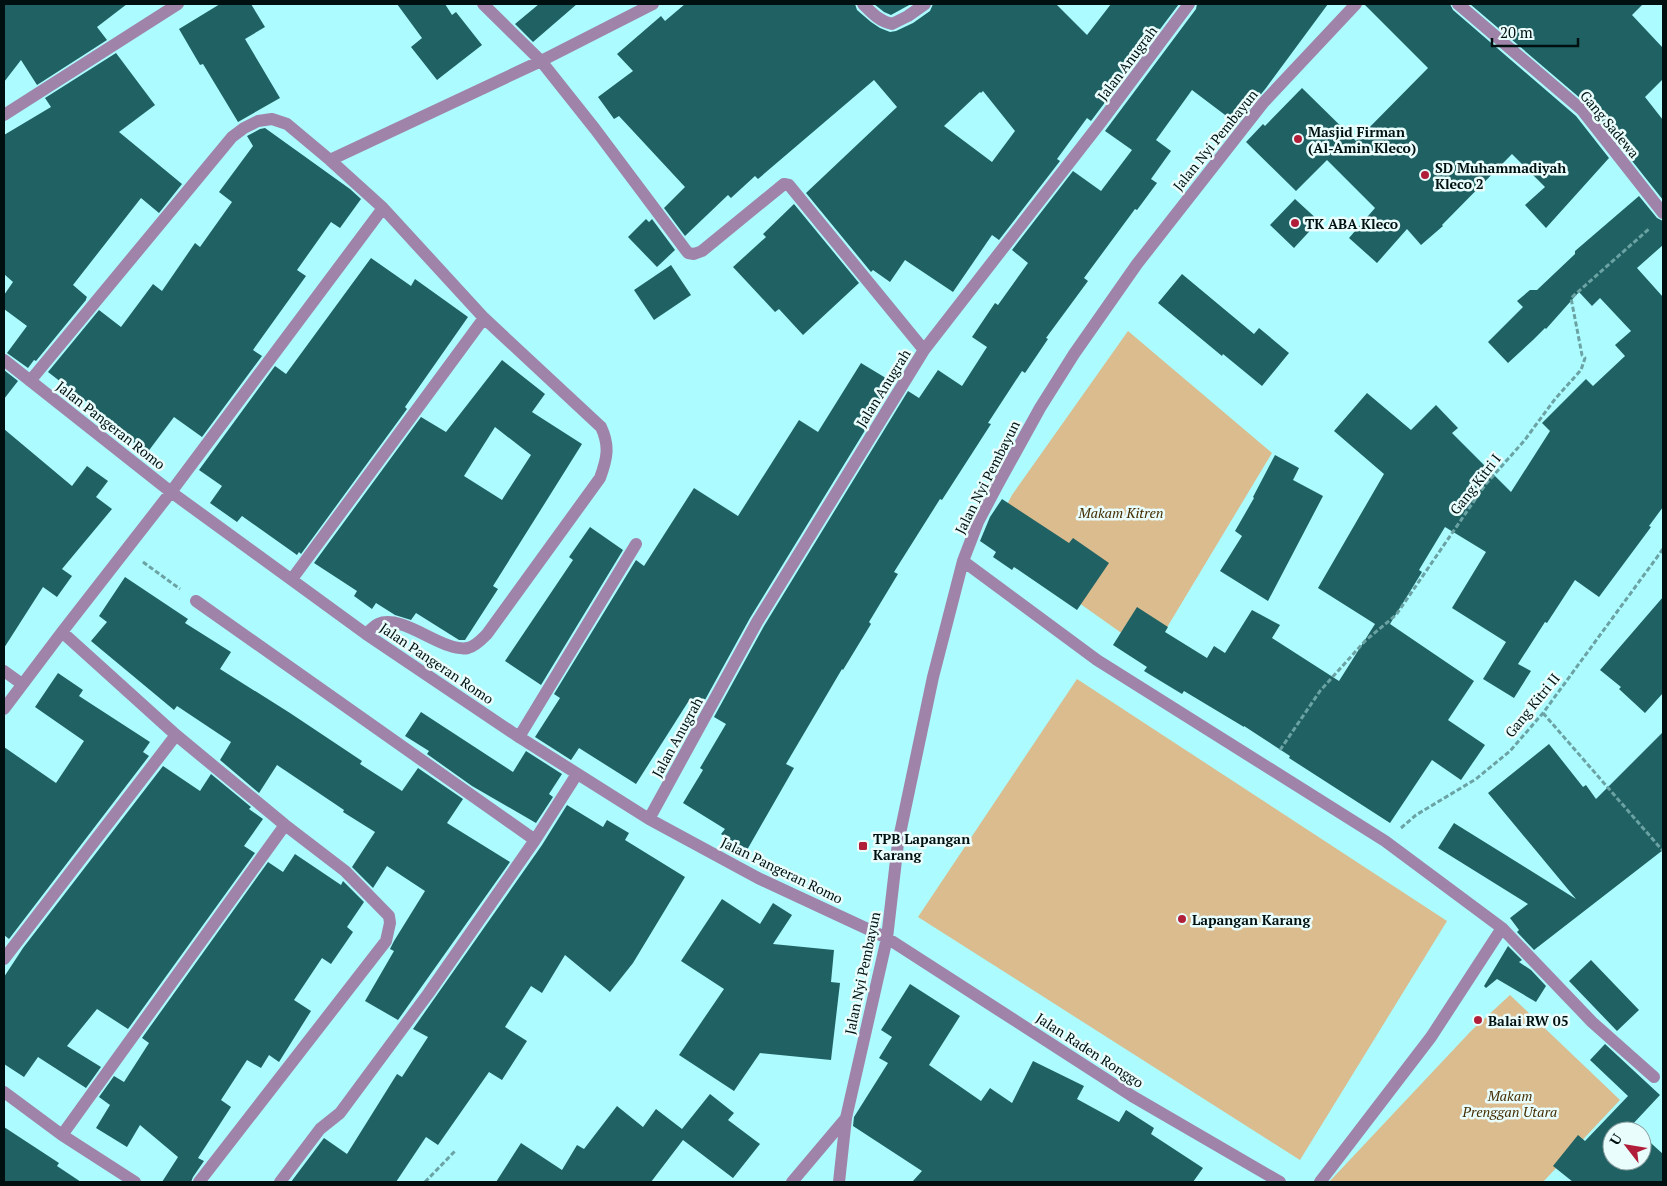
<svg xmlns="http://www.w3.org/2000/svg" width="1667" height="1186" viewBox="0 0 1667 1186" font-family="'PT Serif',serif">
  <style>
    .green { fill: #dabc8f }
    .building { fill: #206264; fill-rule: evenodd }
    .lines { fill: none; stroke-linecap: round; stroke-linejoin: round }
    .path { stroke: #6ba2a4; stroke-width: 3; stroke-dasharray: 5 2.5; stroke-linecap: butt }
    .minor { stroke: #9f83a8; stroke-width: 12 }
    .poi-dot { fill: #b11e39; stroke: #eafdfd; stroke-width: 2 }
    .labels { text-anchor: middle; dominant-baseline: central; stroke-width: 5; stroke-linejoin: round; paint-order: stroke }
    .street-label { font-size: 14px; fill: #001011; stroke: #eafdfd }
    .poi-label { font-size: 14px; font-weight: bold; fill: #001011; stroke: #eafdfd; text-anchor: start }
    .park-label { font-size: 14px; font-style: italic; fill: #442d00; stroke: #eafdfd }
  </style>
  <rect width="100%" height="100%" fill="#acfbfe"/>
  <!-- green -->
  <path class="green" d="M1128,331L1272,453L1151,654L989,539L1012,495Z
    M1077,679L1447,921L1300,1160L918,917Z
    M1510,995L1620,1100L1543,1182H1329L1471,1031Z"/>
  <!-- building -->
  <path class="building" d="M4,4H127L97,27L107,40L37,85L21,60L4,82Z
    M220,4H251L265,27L245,39L280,98L238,122L203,64L200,65L179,29Z
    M397,4H445L452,15L456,12L482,45L437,80L411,47L422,38Z
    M539,4H577L533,42L515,24Z
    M685,4H855L857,10L871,22L880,28L890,32L896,31L913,23L930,11L933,4H1056L1087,35L1111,4H1179L1091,121L1087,118L1057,159L1060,161L999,240L992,235L953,292L905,260L890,282L873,270L871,272L806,193L897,107L874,80L758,179L755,176L731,198L728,195L685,236L664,208L685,187L619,116L614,119L598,97L633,71L617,54L661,16L665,21ZM983,91L1015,131L992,162L944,126L980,92L981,93Z
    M874,4H911L891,15L884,12Z
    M1197,4H1328L1266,88L1237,124L1192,90L1156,140L1171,151L1151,179L1157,183L1137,210L1135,209L1084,278L1088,281L1046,338L1048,339L1025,373L1022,371L988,423L991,424L942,500L940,499L894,572L898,574L869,622L871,624L843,670L842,669L786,764L794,768L747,850L721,834L725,829L683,803L703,770L700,768L726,724L714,717L764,626L908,391L919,398L938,370L962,386L987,347L972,337L995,303L998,305L1028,263L1012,250L1073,171L1101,191L1132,150L1105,131L1196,9Z
    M1364,4H1450L1453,10L1576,116L1609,158L1546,228L1525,205L1545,187L1512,154L1442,225L1443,226L1421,245L1407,229L1377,263L1349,238L1375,208L1327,160L1296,191L1246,142L1263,124L1265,126L1302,88L1356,141L1428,68Z
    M1470,4H1643L1632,15L1663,48V79L1645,97L1663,120V200L1587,104Z
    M116,53L155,105L119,132L182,184L159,213L141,198L73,285L87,297L86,299V300L36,361L34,360L28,368L7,353L27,326L4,309V295L13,282L4,274V135L51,107L45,98Z
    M265,128L350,189L361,199L340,228L331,222L297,270L306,276L253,350L262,356L202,437L174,417L147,453L112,426L114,423L48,372L99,310L121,327L153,284L162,291L195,243L200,247L232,202L219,192L253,146L247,136L260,129Z
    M1639,196L1657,218L1663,221V245L1637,268L1663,297V507L1649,526L1651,527L1599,597L1575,580L1547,623L1545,622L1518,664L1531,671L1514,698L1483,679L1506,642L1452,608L1486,552L1445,527L1419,570L1422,572L1390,624L1474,681L1448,720L1485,745L1461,780L1432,760L1390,823L1289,758L1290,756L1244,726V727L1184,691L1182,694L1144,671L1147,667L1113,645L1137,607L1168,627L1165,632L1207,658L1214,646L1225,653L1252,610L1280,625L1272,638L1339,681L1375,624L1318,588L1384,474L1334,431L1367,393L1411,430L1436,405L1458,428L1452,433L1511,492L1550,431L1542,423L1586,379L1593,386L1625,356L1615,345L1631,331L1600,298L1592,306L1579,292L1546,329L1545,328L1533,340L1508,363L1488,342L1523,307L1517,301L1530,290H1537L1575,254V251Z
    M1295,199L1319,221L1294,248L1270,225Z
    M794,204L859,283L803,335L779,309L775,312L733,267L766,237L763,234Z
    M646,219L649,222L652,219L675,250L657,267L628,237Z
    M371,258L411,286L415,279L468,317L405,407L407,409L301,554L299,552L297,555L242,516L237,522L210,503L222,486L199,470L275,366L286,374Z
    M671,265L691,295L654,320L634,290Z
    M1182,274L1254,334L1259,328L1289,353L1262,386L1223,354L1222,356L1158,303Z
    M502,360L545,394L532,412L582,444L493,586L498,589L465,640H459L416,613L411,620L395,615L376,603L372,609L354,596L357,591L314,563L421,417L446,432ZM495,427L531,455L502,500L464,476Z
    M861,363L894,383L750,618L700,709L688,702L636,784L579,748L571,760L535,737L560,698L554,694L636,560L644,566L694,488L738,516L799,420L818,432Z
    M4,370L18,381L4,399Z
    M4,429L72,486L87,466L108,481L96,497L112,509L62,569L72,576L57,597L43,587L4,648Z
    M1275,455L1299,468L1293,480L1323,496L1268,601L1220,571L1242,536L1235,531L1254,498L1253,497Z
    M1002,499L1069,543L1073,538L1109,563L1077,610L1014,567L1012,570L993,557L996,552L980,541L990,517Z
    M590,527L623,550L541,685L505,661L573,560L569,557Z
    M125,577L188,619L185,623L231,652L220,669L290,713L362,761L360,764L402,791L418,768L463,799L447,823L510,862L398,1020L365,1001L394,951L390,949L394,941L425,891L387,866L373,888L352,867L375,832L343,812L344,810L277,765L259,793L220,760L231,742L177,706L174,710L91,641L107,622L99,616Z
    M1663,597V693L1645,713L1619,689L1621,687L1600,670Z
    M58,673L83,690L79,696L150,742L143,752L149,756L9,939L4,935V747L56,783L84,741L35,707Z
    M421,712L513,772L526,751L562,774L549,794L553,797L536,823L472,786L427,754L429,751L405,736Z
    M1663,732V850L1534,950L1517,932L1519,930L1510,918L1528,904L1438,848L1454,823L1576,899L1488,793L1549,744L1583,787L1586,785L1596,799Z
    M163,766L200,791L211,774L251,807L249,809L263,819L244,846L255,853L128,1029L97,1009L67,1046L101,1067L86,1088L38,1057L24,1077L4,1064V977L23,948Z
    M567,805L603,827L607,820L629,833L625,840L685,877L633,963L610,992L565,955L542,993L531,986L505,1027L527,1041L502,1080L489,1072L438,1145L426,1137L396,1182H291L324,1138L347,1154L397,1074L402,1077L428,1037L413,1029L542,845Z
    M295,854L341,885L343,881L364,902L347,927L353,932L331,964L322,958L294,1000L311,1011L279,1062L269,1055L261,1068L247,1060L221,1100L231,1107L198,1158L204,1161L193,1177L191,1182H162L178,1157L140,1125L127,1147L96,1128L110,1105L99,1097L114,1076L124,1082L149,1043L142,1038L268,862L283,872Z
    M722,899L760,924L773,903L792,915L773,944L834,950L831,982L840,983L831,1060L760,1053L734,1091L679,1055L724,989L681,961Z
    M1508,946L1522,960L1519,962L1531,970L1546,986L1536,1002L1497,979L1486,988L1484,986Z
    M1591,960L1639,1010L1617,1031L1569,981Z
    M910,984L960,1016L929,1065L981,1101L990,1088L1012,1103L1033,1061L1084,1086L1077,1099L1119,1122L1126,1110L1154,1128L1151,1134L1203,1168L1193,1182H912L922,1171L853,1126L854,1117L888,1063L879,1058L892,1037L881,1030Z
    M1605,1044L1660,1095L1631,1126L1637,1131H1612V1161H1642V1135L1663,1154V1182H1573L1553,1166L1578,1135L1585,1141L1628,1096L1590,1060Z
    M710,1094L734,1113L728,1120L760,1144L733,1178L683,1140L651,1182H496L521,1143L562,1170L577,1145L584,1149L617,1106L643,1127L656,1109L682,1129Z
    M4,1127L59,1163L57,1166L81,1182H4Z"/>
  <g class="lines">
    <!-- path -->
    <path class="path" d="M143,562L180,589
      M1543,713L1663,851
      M1280,750L1320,691L1365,641L1396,615L1485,485L1524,441L1555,399L1581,370L1585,358L1582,355L1571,298L1650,228
      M1401,828L1416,815L1476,779L1510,751L1543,713L1663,549
      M425,1182L456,1150"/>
    <!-- minor -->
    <path class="minor" d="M483,4L541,61L595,129L688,253L694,254L702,251L784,184L789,185L924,350
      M863,4C872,13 879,21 892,24L908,16L925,4
      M1458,4L1582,110L1663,213
      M4,115L178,4
      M330,160L541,61L653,4
      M4,360L171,492L366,634L519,737L649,819L758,878L887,938L1132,1096L1280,1182
      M30,381L232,137L244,128L258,121L272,119L287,124L330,160L383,208L484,318L601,427C610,446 607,459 600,478L487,634C482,639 476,646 468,648C443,653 403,613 378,624C374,626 370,630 366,634
      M963,561L1097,660L1385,841L1502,928L1592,1022L1654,1077
      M292,579L484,318
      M196,601L535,840
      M62,632L176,735L285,825L345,871L389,916L390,923L386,941L199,1182
      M4,671L22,684
      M4,709L62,632L171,492L383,208
      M519,737L636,544
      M649,819L757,622L924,350L1101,122L1189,4
      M4,959L176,735
      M4,1092L62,1135L135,1182
      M62,1135L285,825
      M280,1182L320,1129L340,1113L428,994L535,840L577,774
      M792,1182L846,1118
      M839,1182L846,1118L887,938L898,843L933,677L963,561L978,522L997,486L1040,408L1074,354L1137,264L1263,103L1356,4
      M1320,1182L1431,1037L1502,928"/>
  </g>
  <!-- markers -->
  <g class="poi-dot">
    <circle cx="1298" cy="139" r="5"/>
    <circle cx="1425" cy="175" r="5"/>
    <circle cx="1295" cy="223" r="5"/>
    <rect x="858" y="841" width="10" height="10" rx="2.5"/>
    <circle cx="1182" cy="919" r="5"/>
    <circle cx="1478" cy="1020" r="5"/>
  </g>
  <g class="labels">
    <!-- street labels -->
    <g class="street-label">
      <text transform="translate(1127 63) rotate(-53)">Jalan Anugrah</text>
      <text transform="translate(1610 124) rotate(50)">Gang Sadewa</text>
      <text transform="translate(1215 140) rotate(-51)">Jalan Nyi Pembayun</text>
      <text transform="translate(883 388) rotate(-58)">Jalan Anugrah</text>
      <text transform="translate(111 425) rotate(38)">Jalan Pangeran Romo</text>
      <text transform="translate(987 477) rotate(-63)">Jalan Nyi Pembayun</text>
      <text transform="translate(1475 484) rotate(-52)">Gang Kitri I</text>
      <text transform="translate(437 663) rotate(34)">Jalan Pangeran Romo</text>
      <text transform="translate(1532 705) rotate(-51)">Gang Kitri II</text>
      <text transform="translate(677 737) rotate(-61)">Jalan Anugrah</text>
      <text transform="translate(782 870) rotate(26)">Jalan Pangeran Romo</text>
      <text transform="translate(862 973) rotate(-78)">Jalan Nyi Pembayun</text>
      <text transform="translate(1090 1050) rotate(33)">Jalan Raden Ronggo</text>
    </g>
    <!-- poi labels -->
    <g class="poi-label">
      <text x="1308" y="131">Masjid Firman<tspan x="1308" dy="16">(Al-Amin Kleco)</tspan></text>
      <text x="1435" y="167">SD Muhammadiyah<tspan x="1435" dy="16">Kleco 2</tspan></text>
      <text x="1305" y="223">TK ABA Kleco</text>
      <text x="873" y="838">TPB Lapangan<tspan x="873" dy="16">Karang</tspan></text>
      <text x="1192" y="919">Lapangan Karang</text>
      <text x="1488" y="1020">Balai RW 05</text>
    </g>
    <!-- park labels -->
    <g class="park-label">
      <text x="1121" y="512">Makam Kitren</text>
      <text x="1510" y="1095">Makam<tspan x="1510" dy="16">Prenggan Utara</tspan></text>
    </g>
  </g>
  <!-- border -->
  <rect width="1667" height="1186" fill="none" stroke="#001011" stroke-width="10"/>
  <!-- north arrow -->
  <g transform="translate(1627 1146) rotate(301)"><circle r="24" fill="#eafdfd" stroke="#8c9e9f"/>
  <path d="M0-4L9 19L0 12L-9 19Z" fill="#b11e39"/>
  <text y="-8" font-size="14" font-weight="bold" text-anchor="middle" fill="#001011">U</text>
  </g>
  <!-- scale -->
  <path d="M1492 38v8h86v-8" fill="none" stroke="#001011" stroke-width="2.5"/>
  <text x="1500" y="38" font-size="15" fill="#001011" stroke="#eafdfd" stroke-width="4" paint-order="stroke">20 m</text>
</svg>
